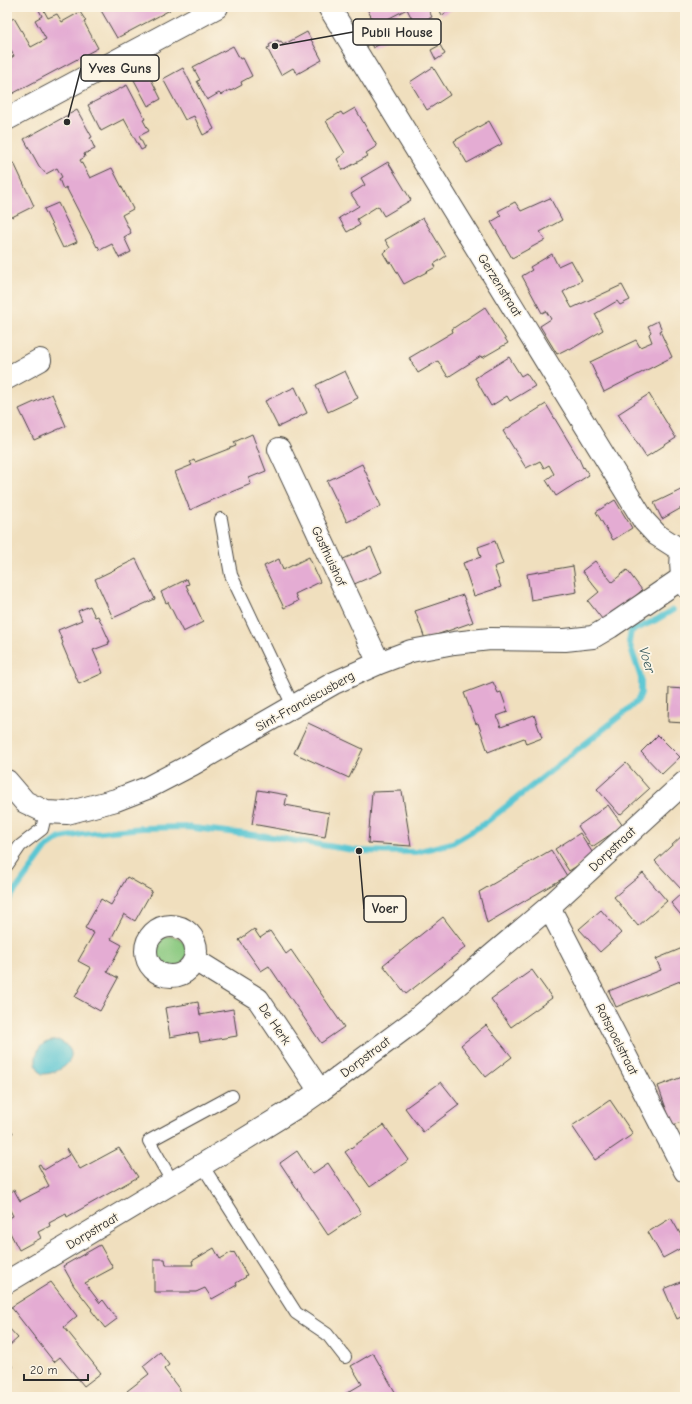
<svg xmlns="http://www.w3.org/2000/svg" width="692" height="1404" viewBox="0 0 692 1404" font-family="'Comic Neue',sans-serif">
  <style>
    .green { fill: #8ac980; stroke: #5a7a56 }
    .water { fill: #5ac6d3; stroke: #42787f }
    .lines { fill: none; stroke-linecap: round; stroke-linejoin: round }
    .stream { stroke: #5ac6d3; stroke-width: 6 }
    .building { fill: #e4acd3 }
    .service-casing { stroke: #494641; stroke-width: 14 }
    .minor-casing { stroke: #494641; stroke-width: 24 }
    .tertiary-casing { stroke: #494641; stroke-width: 24 }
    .primary-casing { stroke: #494641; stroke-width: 24 }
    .service { stroke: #fff; stroke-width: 12 }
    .minor { stroke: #fff; stroke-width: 22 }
    .tertiary { stroke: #fff; stroke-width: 22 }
    .primary { stroke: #fff; stroke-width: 22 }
    .labels { text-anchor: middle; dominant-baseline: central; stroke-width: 3.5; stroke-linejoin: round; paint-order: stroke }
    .street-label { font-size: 13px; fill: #2b2b2b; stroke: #fcf5e5 }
    .water-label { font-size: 14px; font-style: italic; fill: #395a5d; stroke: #fcf5e5 }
    .leader { fill: none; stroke: #2b2b2b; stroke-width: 1.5 }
    .callout-dot { fill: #2b2b2b; stroke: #fcf5e5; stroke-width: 1.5 }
    .callout { fill: #fcf5e5; stroke: #2b2b2b; stroke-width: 1.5 }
    .callout-label { font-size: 14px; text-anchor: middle; font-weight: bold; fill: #2b2b2b }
  </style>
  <rect width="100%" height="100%" fill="#fcf5e5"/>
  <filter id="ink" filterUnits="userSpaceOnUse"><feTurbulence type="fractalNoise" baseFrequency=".025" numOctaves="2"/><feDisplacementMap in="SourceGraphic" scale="8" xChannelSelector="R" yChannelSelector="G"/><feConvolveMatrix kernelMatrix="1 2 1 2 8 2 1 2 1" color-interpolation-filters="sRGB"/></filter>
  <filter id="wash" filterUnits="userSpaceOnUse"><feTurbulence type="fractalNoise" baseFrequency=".012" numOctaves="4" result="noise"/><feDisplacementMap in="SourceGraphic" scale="16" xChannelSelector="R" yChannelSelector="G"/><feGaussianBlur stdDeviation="0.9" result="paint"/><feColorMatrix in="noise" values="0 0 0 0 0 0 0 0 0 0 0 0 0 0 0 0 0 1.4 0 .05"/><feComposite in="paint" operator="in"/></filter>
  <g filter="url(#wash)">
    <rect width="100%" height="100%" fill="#f0dfbe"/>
    <!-- green -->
    <path class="green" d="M155 952a16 16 0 1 1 32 0a16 16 0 1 1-32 0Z"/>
    <!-- water -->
    <path class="water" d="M58,1040C86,1053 64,1074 42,1074C33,1066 34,1049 45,1043C49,1041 54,1041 58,1040Z"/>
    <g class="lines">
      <!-- stream -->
      <path class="stream" d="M7,902L47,847L60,838L82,834L142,828L185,827L272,837L359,851L416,852L452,843L484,824L625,712L638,700L641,693V678L629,642L631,631L656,620L673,610"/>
    </g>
    <g id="blocks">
      <!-- building -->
      <path class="building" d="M42,7L48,18L57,14L62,22L80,12L86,21L84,22L98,48L10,95L7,90V60L14,56L7,44V35L9,34L7,30V22L14,18L31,47L46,39L35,20L42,16L38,8Z
        M99,7H168L170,10L117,38Z
        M366,7H405L406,8L427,7L432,17L415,25L407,9L376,25L385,41L373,48L364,30L375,24Z
        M438,7H457L442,15Z
        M307,32L322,60L297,74L293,68L281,75L267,48L270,47L269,45L278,40L279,42L281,41L283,45Z
        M440,45L445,54L436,60L431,50Z
        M233,46L240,59L243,58L252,76L241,82L242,85L231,91L230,90L221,95L219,93L207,100L197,81L200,80L193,67Z
        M433,67L450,95L427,110L410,82Z
        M183,68L214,129L203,135L194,116L185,120L163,79Z
        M148,73L161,99L148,106L134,80Z
        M127,85L145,119L143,120L149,131L139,136L145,148L141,150L124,119L101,131L88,105Z
        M355,108L377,146L366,153L368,156L343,170L337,159L345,153L326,121L341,112L343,115Z
        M77,110L92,137L90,138L95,149L84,154L85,157L80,160L90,178L112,168L133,209L122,215L131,233L124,237L131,252L119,258L112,244L100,250L98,246L97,247L66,187L63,189L59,179L62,177L57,168L46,174L39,166L24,139Z
        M489,121L502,144L467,163L454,141Z
        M388,162L411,200L384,216L378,206L357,219L360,225L347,232L339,218L359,206L351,194L365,185L361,178Z
        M14,163L34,206L12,217L7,208V166Z
        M550,198L562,220L540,232L545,240L512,258L491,222L501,216L498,211L515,202L521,211Z
        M58,203L77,242L63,248L44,209Z
        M423,218L446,256L434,264L436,267L404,284L391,262L389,263L383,253L390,248L385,240Z
        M552,254L558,266L571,260L582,280L563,292L572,308L622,285L630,300L620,305L617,301L595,314L603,330L570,350L569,348L557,354L540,326L551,319L546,311L542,313L522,276L532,270L530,267Z
        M485,307L508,343L482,358L481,356L448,377L438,361L418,373L409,358L453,332L452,329Z
        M658,321L662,330L660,331L672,357L604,392L590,362L636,340L640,347L652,342L649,334L651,332L648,326Z
        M509,357L521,376L526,373L535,386L510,401L507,396L491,406L475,378Z
        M345,371L358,398L328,412L316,385Z
        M295,387L307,413L278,427L265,401Z
        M52,394L66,426L34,440L19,409Z
        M649,394L676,438L646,457L618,414Z
        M546,404L579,459L583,468L584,467L589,475L556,496L546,480L554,474L549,465L544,468L540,461L526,468L503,431Z
        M252,434L266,471L249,478L251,484L209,501L190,510L175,472L192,465L190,462L194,460L195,462L236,446L234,442Z
        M362,464L381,506L347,522L327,481Z
        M685,488V506L662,519L654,503Z
        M615,500L632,528L613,540L596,512Z
        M495,541L503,564L494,567L501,587L474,596L463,563L481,557L478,547Z
        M371,547L382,572L352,585L341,560Z
        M309,557L320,582L295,594L298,601L284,608L264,566L279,559L283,570Z
        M136,559L155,599L113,618L95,579Z
        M595,561L612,582L627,570L642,590L606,624L588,601L599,592L582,571Z
        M573,566L577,592L531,600L527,574Z
        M187,579L189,584L186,585L203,622L183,632L168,602L166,603L161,592Z
        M463,595L473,622L425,639L415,611Z
        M90,606L95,617L98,616L110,642H108L109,644L93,650L103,673L79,684L62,644L63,643L58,630L82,620L78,611Z
        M493,682L498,693L501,692L508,712L497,716L501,727L534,715L542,738L526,744L524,738L488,752L478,723L476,724L464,693Z
        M669,688L685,689V723L668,722Z
        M308,723L363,749L349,778L294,753Z
        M658,735L680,757L662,774L641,752Z
        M626,763L649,789L620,815L597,789Z
        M258,790L287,795L285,805L329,813L325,837L252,824Z
        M402,791L411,846L368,843L372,792Z
        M608,805L623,826L592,847L578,826Z
        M580,833L594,855L569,871L555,849Z
        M685,833V885L681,889L655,861Z
        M551,850L567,876L487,923L479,892Z
        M643,873L667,901L638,926L614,897Z
        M127,877L152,891L135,921L124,914L111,939L122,945L107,972L118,978L100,1011L75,997L91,968L78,961L94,933L85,928L101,899L111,905Z
        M682,893L685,896V920L671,903Z
        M601,910L621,933L600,952L579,929Z
        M443,917L466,947L406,994L383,965Z
        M254,929L260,938L270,931L286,954L291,950L344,1027L321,1043L269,966L261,971L239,940Z
        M685,947V979L616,1007L609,991L661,970L656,959Z
        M532,970L552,998L511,1027L491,999Z
        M198,1002L200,1015L233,1009L237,1036L200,1042L198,1032L170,1037L165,1008Z
        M486,1025L512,1057L486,1077L461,1045Z
        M685,1076V1121L672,1125L658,1086Z
        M441,1082L459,1105L423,1132L405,1108Z
        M610,1100L633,1134L595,1160L572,1126Z
        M7,1123L13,1133L7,1136Z
        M384,1125L409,1160L370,1187L345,1152Z
        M67,1148L80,1169L119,1148L138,1177L67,1217L66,1214L49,1223L50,1226L38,1232L41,1238L19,1250L7,1227V1219L13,1216L9,1208L7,1209V1194L14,1190L20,1201L49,1186L38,1165L40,1164L44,1170L69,1155L66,1149Z
        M297,1151L312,1174L328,1163L361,1213L328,1235L280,1163Z
        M671,1218L685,1242V1246L663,1258L648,1232Z
        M100,1245L113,1268L85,1283L100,1303L103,1300L117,1319L105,1328L91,1310L92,1309L74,1286L63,1266Z
        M214,1248L220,1259L232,1252L233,1253L234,1252L247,1275L245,1276L246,1277L236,1283L237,1285L212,1299L205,1288L196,1292H154V1259H165L166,1265H193L192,1261Z
        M685,1280V1315L677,1319L664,1289Z
        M51,1282L77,1316L64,1327L101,1373L84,1386L60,1357L54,1362L11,1307Z
        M7,1326L18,1338L9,1346L7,1344Z
        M160,1352L169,1365L164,1369L180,1390V1392L174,1397H130L127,1391L149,1374L143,1366Z
        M373,1353L398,1397H347L345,1394L362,1384L351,1366Z
        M7,1357L13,1368L7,1372Z
        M7,1390L13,1397H7Z"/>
    </g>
  </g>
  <g filter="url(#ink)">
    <use href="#blocks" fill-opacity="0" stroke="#494641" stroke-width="1"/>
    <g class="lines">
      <!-- service casing -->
      <g class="service-casing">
        <path id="service" d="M221,519L231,575L293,706
          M7,865L20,846L42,829L46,812
          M202,1165L296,1313L327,1334L345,1357
          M173,1183L149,1141L232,1096"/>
      </g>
      <!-- minor casing -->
      <g class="minor-casing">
        <path id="minor" d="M329,7L644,521L657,535L682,551
          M7,378L40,360
          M279,449L379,663
          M7,781L25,802L46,812L67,813L116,800L147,788L193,764L334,683L379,663L411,651L454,643L490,639L565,640L593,637L610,627L682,578
          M549,907L685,1171
          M146 951a25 25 0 1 1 50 0a25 25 0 1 1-50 0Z
          M195,960L258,999L320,1091"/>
      </g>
      <!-- tertiary casing -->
      <g class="tertiary-casing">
        <path id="tertiary" d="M685,547C679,557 681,575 685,586
          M7,1282L245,1139L300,1105L320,1091L417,1019L549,907L685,782"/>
      </g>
      <!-- primary casing -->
      <g class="primary-casing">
        <path id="primary" d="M7,119L217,7"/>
      </g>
      <!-- service -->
      <use href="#service" class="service"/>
      <!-- minor -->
      <use href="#minor" class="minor"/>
      <!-- tertiary -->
      <use href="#tertiary" class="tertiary"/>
      <!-- primary -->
      <use href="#primary" class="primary"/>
    </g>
  </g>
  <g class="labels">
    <!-- street labels -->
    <g class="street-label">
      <text transform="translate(500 285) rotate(58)">Gerzenstraat</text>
      <text transform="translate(329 556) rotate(65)">Gasthuishof</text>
      <text transform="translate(305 701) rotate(-29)">Sint-Franciscusberg</text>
      <text transform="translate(612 849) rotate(-43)">Dorpstraat</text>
      <text transform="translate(275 1024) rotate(56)">De Herk</text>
      <text transform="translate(617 1039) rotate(63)">Rotspoelstraat</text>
      <text transform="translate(365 1057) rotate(-37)">Dorpstraat</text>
      <text transform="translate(92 1231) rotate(-31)">Dorpstraat</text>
    </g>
    <!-- water labels -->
    <g class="water-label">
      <text transform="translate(647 660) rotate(73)">Voer</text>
    </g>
  </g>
  <!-- callouts -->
  <path class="leader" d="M275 46L353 32M67 122L81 68M359 851L364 909"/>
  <g class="callout-dot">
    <circle cx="275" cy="46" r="4"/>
    <circle cx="67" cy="122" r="4"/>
    <circle cx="359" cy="851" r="4"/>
  </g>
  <g class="callout">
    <rect x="353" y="19" width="88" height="26" rx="4"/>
    <rect x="81" y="55" width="78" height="26" rx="4"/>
    <rect x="364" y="896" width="42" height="26" rx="4"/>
  </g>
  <g class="callout-label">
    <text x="397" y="37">Publi House</text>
    <text x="120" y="73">Yves Guns</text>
    <text x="385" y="913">Voer</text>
  </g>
  <!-- margin -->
  <rect width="692" height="1404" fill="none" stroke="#fcf5e5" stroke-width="24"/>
  <!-- scale -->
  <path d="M24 1374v6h64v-6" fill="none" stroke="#2b2b2b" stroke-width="2"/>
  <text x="30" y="1374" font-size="12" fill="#2b2b2b" stroke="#fcf5e5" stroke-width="3" paint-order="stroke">20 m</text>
</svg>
